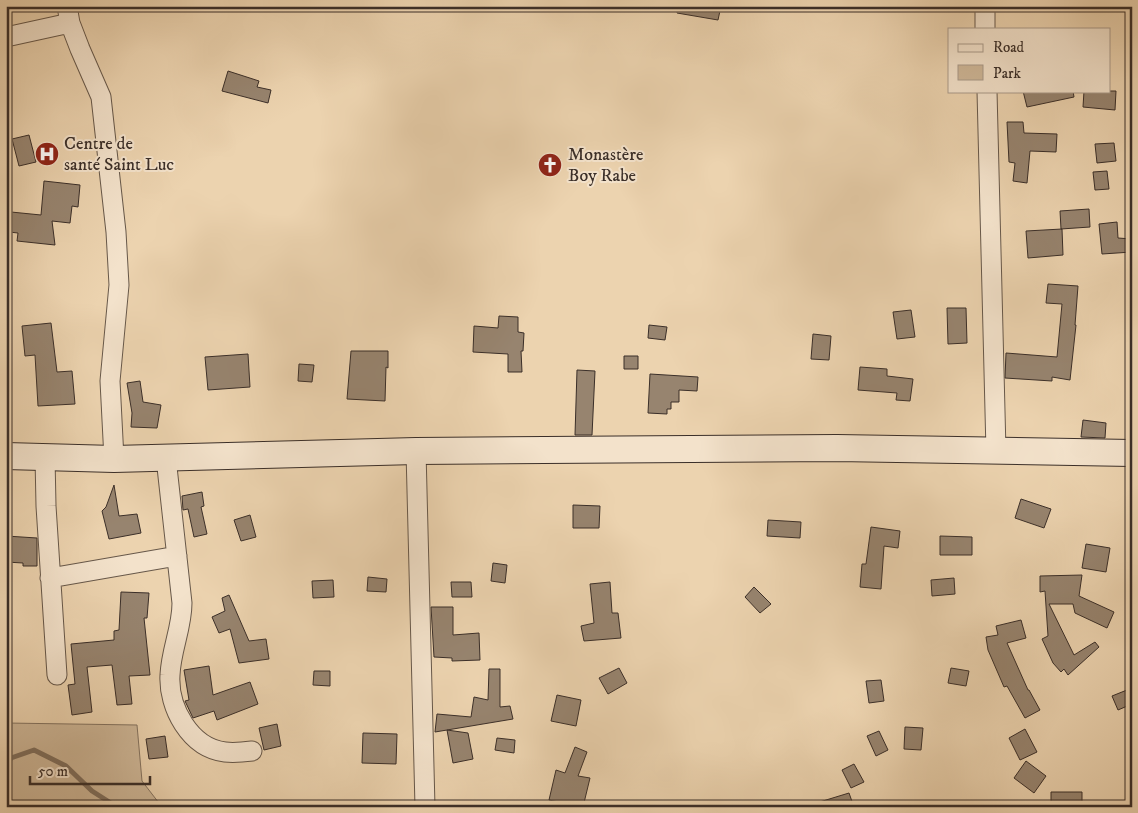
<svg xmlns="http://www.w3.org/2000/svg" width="1138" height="813" viewBox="0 0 1138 813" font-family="'IM FELL DW Pica',serif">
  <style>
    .green { fill: #ceb798; stroke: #847360 }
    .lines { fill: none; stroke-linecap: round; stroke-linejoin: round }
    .stream { stroke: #81705e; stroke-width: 5 }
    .building { fill: #97846f; stroke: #3b2f29 }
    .minor-casing { stroke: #67584a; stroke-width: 21 }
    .secondary-casing { stroke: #3b2f29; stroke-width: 28 }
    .minor { stroke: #f3e2cb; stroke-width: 19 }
    .secondary { stroke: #f3e2cb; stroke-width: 26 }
    .labels { text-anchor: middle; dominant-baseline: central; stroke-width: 4; stroke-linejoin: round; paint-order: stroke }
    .poi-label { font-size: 18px; fill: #3b2f29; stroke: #f3e2cb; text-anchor: start }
  </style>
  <rect width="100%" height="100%" fill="#ecd3af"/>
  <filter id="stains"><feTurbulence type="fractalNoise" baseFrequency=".004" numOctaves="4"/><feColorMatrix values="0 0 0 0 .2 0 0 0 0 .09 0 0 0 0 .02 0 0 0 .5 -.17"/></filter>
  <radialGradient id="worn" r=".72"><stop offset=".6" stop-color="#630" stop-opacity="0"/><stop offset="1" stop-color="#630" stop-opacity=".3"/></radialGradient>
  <!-- green -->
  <path class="green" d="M6,723L137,725L142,781L162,807H6Z"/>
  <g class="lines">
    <!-- stream -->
    <path class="stream" d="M6,767L11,758L34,750L66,766L92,791L117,807"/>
  </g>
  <!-- building -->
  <path class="building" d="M678,6H721L718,20L677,13Z
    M228,71L259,81L257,87L271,90L268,103L222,91Z
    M1023,91H1073L1074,97L1027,107Z
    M1084,91H1116L1115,110L1083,107Z
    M1007,122H1023L1024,133L1057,134L1056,152L1030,151L1027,183L1013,181L1015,163L1009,162Z
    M29,135L36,162L19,166L12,139Z
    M1114,143L1116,161L1097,163L1095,144Z
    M1107,171L1109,189L1095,190L1093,172Z
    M44,181L80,185L78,207L72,206L70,223L52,221L55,245L17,241L18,233L9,232L11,212L41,215Z
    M1089,209L1090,227L1061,229L1060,211Z
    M1117,222L1118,238L1132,239V252L1102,254L1099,224Z
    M1062,229L1063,255L1028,258L1026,231Z
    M1048,284L1078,286L1075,325H1076L1070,380L1052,377V381L1005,378L1006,353L1057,357L1062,304L1046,303Z
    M947,308H966L967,343L948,344Z
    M911,310L915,337L897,339L893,312Z
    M499,316L518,317V332L524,333L523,351H521L522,372H508V354L473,352L474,326L498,328Z
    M51,323L57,372L72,371L75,404L38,406L35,355L25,356L22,326Z
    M649,325L667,327L665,340L648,338Z
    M813,334L831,336L829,360L811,359Z
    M351,351H388V368L386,367L385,401L347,399Z
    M248,354L250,387L208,390L205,357Z
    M624,356H638V369H624Z
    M299,364L314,365L312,382L298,381Z
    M860,367L887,369V376L913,379L910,401L896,400L897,393L858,390Z
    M577,370L595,371L592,435H575Z
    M650,374L698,377L697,391L679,390V402H671V409H667V414L648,413Z
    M140,381L143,402L161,405L157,428L131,427L132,413L127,383Z
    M1083,420L1106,423L1105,438L1081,437Z
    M114,485L119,516L137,514L141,533L109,539L102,511L106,507Z
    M202,492L204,506L201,507L207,534L194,537L188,509L183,510L182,496Z
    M1021,499L1051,509L1044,528L1015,518Z
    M573,505L600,506L599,528H573Z
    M250,515L256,537L241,541L234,520Z
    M768,520L801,522L800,538L767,536Z
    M871,527L900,531L898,548L884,546L881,589L860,587L862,564H866Z
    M6,536L37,538V566H23V563L6,562Z
    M940,536L972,537V555H940Z
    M1086,544L1110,548L1106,572L1082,568Z
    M493,563L507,565L505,583L491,581Z
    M1082,575L1079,596L1114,612L1107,628L1075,613L1073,604H1049L1074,655L1095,642L1099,647L1068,675L1064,669L1061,672L1053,663L1042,639L1048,636L1045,591L1040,592V576Z
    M368,577L387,579L386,592L367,591Z
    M954,578L955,594L932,596L931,580Z
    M333,580L334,597L313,598L312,581Z
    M451,582H471L472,597H452Z
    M610,582L612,613H618L621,638L584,641L581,626L594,623L590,584Z
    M754,587L771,604L760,613L745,597Z
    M121,592L149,593L147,618H144L150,675L129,676L132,704L117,705L112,665L87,667L92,712L72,715L68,685L75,684L71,644L114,640V631L119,630Z
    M229,595L249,641L266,639L269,659L239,663L230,629L219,633L212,617L225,611L222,598Z
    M431,607H453V635L479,633L480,660L452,661V658L434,657Z
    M1021,620L1026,638L1007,643L1028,690H1029L1040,710L1025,718L1007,686L1004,687L988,650L986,637L998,635L996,626Z
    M209,666L213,695L250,682L258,704L217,720L214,711L193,718L185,701L189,700L184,670Z
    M619,668L627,683L608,694L599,678Z
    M951,668L969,671L966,686L948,683Z
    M489,669H500V707L510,706L513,719L435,732L437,714L471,717L474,697L488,700Z
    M314,671H330V686L313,685Z
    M881,680L884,701L869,703L866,681Z
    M1132,688V704L1118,710L1112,696Z
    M557,695L581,700L576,726L551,721Z
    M277,724L281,746L264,750L259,728Z
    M905,727L923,728L921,750L904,749Z
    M1025,729L1037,752L1020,760L1009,738Z
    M447,730L468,733L473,759L453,763Z
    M879,731L888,750L876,756L867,736Z
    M363,733L397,734L396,764L362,763Z
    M165,736L168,757L149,759L146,739Z
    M497,738L515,740L514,753L495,750Z
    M575,747L587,752L578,776L590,778L583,807L549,800L556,770L565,773Z
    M1026,761L1046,776L1034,793L1014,778Z
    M854,764L864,782L851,788L842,770Z
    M1051,792H1082V807H1051Z
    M849,793L854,807H814L813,804Z"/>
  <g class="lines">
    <!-- minor casing -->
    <g class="minor-casing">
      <path id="minor" d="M67,6L70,23L80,49L101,97L116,232L119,285L110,381L114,459
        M985,6V29
        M6,37L70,23
        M987,91L996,451
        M416,451L425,807
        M45,457L46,506L57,675
        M166,458L182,603C182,628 171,650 170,675C168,707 190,748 225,752C234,753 244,752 252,751
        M50,578L177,556"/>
    </g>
    <!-- secondary casing -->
    <g class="secondary-casing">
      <path id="secondary" d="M6,456L114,459L416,451L837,448L1132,453"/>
    </g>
    <!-- minor -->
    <use href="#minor" class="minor"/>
    <!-- secondary -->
    <use href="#secondary" class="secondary"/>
  </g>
  <!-- icons -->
  <defs>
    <g id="hospital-disc" transform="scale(1.25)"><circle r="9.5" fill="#8f2418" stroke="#f3e2cb"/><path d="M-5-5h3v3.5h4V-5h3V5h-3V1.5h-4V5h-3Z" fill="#fff"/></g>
    <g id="church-disc" transform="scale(1.25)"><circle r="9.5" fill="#8f2418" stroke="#f3e2cb"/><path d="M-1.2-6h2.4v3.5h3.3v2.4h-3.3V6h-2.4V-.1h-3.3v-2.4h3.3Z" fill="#fff"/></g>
  </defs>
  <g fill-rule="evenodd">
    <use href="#hospital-disc" x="47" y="154"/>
    <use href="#church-disc" x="550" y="165"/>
  </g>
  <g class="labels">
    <!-- poi labels -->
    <g class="poi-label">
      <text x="64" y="144">Centre de<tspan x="64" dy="21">santé Saint Luc</tspan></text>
      <text x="568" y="155">Monastère<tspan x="568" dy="21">Boy Rabe</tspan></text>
    </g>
  </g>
  <!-- margin -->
  <rect width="1138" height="813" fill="none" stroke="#ecd3af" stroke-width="25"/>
  <rect x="8" y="8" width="1123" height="798" fill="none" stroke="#3b2f29" stroke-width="2.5"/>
  <rect x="12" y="12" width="1113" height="788" fill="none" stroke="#3b2f29"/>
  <!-- legend -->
  <rect x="948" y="28" width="162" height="65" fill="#f3e2cb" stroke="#a99a8a"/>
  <rect x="958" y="44" width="25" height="8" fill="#f3e2cb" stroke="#a99a8a"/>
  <text x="993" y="52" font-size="15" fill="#3b2f29">Road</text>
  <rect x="958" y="65" width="25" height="15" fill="#ceb798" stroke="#a99a8a"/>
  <text x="993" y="78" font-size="15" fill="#3b2f29">Park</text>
  <!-- scale -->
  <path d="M30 776v8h120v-8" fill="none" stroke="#3b2f29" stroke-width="2.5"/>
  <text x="38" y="776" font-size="15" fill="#3b2f29" stroke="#f3e2cb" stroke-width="4" paint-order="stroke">50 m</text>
  <rect width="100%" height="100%" filter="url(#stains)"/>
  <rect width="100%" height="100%" fill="url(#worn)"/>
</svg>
